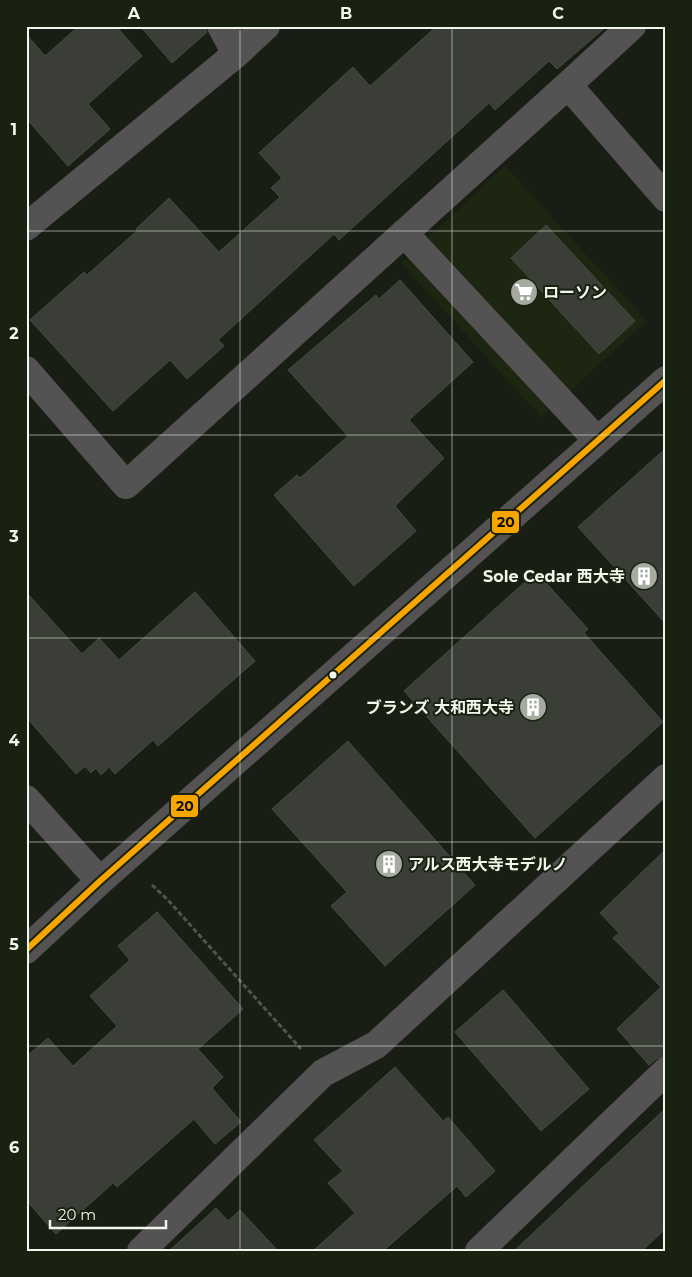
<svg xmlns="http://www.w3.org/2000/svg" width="692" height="1277" viewBox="0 0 692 1277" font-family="Montserrat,'Noto Sans JP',sans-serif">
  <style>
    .built { fill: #1c2611 }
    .building { fill: #3a3e36; stroke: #474b43 }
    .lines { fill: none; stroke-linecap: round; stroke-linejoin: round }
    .path { stroke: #535350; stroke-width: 3; stroke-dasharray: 5 2.5; stroke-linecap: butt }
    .minor { stroke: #545252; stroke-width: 28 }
    .bus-1-casing { stroke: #192111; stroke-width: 10 }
    .bus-1 { stroke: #f7a600; stroke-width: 6 }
    .grid { fill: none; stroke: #f1f7ec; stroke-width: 1; stroke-opacity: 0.55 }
    .bus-dot { fill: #f1f7ec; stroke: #192111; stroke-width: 2 }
    .labels { text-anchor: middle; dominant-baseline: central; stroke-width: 4; stroke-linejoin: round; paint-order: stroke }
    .poi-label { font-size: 16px; font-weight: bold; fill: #f1f7ec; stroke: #192111; text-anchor: start }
    .line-badge { stroke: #192111; stroke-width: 2 }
    .pale-badge-label { font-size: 14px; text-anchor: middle; font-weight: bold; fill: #111 }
    .neatline { fill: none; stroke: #f1f7ec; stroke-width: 2 }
    .grid-label { font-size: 16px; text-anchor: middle; font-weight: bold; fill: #f1f7ec }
  </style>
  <rect width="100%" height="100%" fill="#191e14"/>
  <!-- built -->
  <path class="built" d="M505,166L647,321L541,417L401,263Z"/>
  <!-- building -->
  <path class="building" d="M79,26H116L142,56L88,104L110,129L68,166L26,118V34L45,56Z
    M140,26H205L207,32L172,63Z
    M437,26H607L557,69L549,61L495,110L489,103L339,240L334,234L218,340L224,346L187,379L170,360L113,411L30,320L84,272L87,275L138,230L136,229L169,198L219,252L280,197L271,188L282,178L259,153L353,67L370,86Z
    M546,225L635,321L599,354L511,258Z
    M400,280L473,362L409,420L444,458L395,506L416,531L354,586L274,495L297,475L300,478L348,436L288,370L376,295L379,299Z
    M666,448V624L578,527Z
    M536,572L588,629L584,633L663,722L535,838L404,691Z
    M26,592L82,654L99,638L119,660L195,592L255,661L158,746L153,740L115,774L109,767L101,775L96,768L91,773L85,766L76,774L26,717Z
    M348,741L475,885L385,966L331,906L347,892L272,809Z
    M666,849V1056L656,1059L649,1065L617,1029L661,987L613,938L619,933L600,913Z
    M157,912L243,1009L198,1049L223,1077L212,1088L241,1122L215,1144L194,1119L117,1187L113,1183L56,1234L26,1200V1057L48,1038L73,1066L117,1026L90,996L130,960L118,946Z
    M503,990L589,1089L541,1131L455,1032Z
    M395,1067L443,1121L448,1117L495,1171L466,1197L457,1186L383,1251H313L355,1213L328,1183L343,1171L314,1140Z
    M666,1108V1228L642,1251H514Z
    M216,1208L228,1221L240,1210L278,1251H169Z"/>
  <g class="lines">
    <!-- path -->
    <path class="path" d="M152,885L167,899L301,1049"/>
    <!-- minor -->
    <path class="minor" d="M221,26L236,54
      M632,26L568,85L666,198
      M26,227L236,54L266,26
      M404,233L597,440
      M26,370L126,485L568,85
      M26,799L100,881
      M26,950L100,881L666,380
      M141,1251L323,1073L376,1045L666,778
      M479,1251L666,1071"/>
    <!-- bus-1 casing -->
    <g class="bus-1-casing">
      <path id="bus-1" d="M26,950L100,881L666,380"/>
    </g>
    <!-- bus-1 -->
    <use href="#bus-1" class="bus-1"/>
  </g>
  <!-- grid -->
  <path class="grid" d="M240,26V1251M452,26V1251M26,231H666M26,435H666M26,638H666M26,842H666M26,1046H666"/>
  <!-- icons -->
  <defs>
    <g id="supermarket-disc" transform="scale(1.4375)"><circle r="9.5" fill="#a5aba0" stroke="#192111"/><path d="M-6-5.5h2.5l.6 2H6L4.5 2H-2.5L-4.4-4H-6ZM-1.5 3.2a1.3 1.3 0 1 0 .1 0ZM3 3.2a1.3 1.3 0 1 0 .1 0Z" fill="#fff"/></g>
    <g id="building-disc" transform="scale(1.4375)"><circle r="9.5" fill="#a5aba0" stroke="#192111"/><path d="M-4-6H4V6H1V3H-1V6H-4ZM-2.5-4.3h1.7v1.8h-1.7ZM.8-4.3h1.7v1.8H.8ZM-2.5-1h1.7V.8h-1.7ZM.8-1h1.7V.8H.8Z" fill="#fff"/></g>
  </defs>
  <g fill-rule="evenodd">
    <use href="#supermarket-disc" x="524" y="292"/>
    <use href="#building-disc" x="644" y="576"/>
    <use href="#building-disc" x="533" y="707"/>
    <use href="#building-disc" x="389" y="864"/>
  </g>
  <!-- markers -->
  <circle class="bus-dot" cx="333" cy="675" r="4.5"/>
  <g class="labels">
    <!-- poi labels -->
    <g class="poi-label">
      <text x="543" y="292">ローソン</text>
      <text x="625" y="576" text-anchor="end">Sole Cedar 西大寺</text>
      <text x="514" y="707" text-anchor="end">ブランズ 大和西大寺</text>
      <text x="408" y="864">アルス西大寺モデルノ</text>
    </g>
  </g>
  <g class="line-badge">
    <rect x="491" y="510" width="29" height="24" rx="5" fill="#f7a600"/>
    <rect x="170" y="794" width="29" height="24" rx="5" fill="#f7a600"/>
  </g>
  <g class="pale-badge-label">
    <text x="506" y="527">20</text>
    <text x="185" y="811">20</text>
  </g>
  <!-- border -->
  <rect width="692" height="1277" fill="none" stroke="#192111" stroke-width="55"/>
  <!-- scale -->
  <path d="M50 1220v8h116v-8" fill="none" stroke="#f1f7ec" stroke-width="2.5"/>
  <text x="58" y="1220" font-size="15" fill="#f1f7ec" stroke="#192111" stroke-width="4" paint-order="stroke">20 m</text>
  <rect x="28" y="28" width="636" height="1222" class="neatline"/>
  <g class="grid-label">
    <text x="134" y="19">A</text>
    <text x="346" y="19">B</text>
    <text x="558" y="19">C</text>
    <text x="14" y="135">1</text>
    <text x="14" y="339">2</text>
    <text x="14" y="542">3</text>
    <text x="14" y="746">4</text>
    <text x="14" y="950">5</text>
    <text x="14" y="1153">6</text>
  </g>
</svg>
